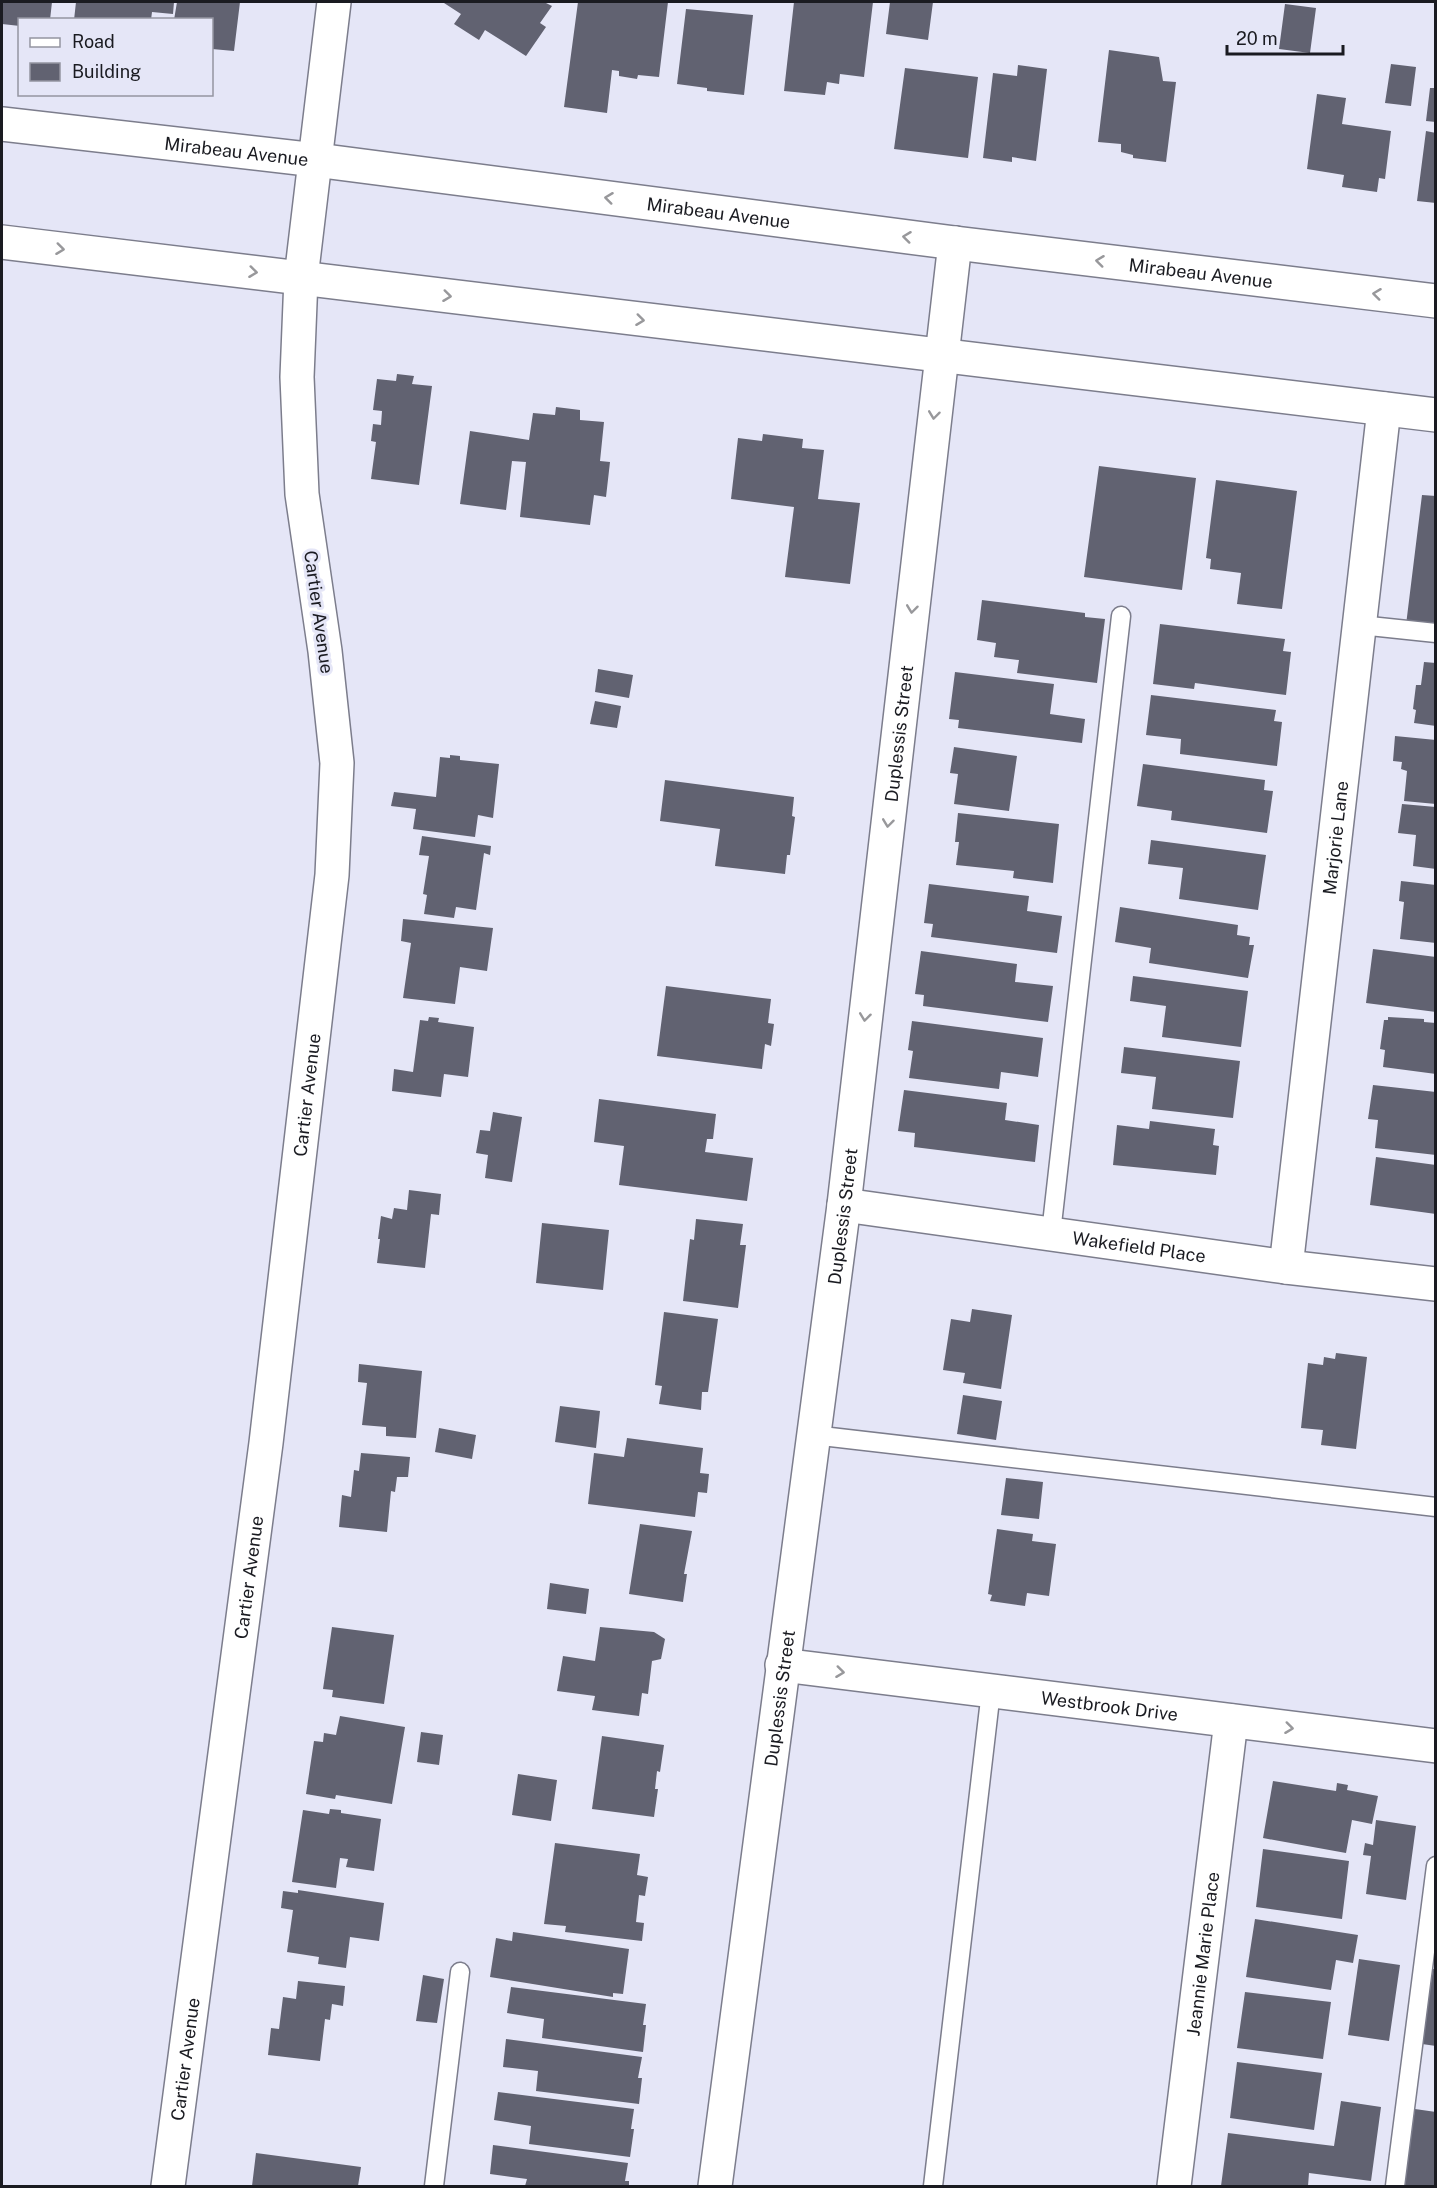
<svg xmlns="http://www.w3.org/2000/svg" width="1437" height="2188" viewBox="0 0 1437 2188" font-family="'Public Sans',sans-serif">
  <style>
    .building { fill: #616271 }
    .lines { fill: none; stroke-linecap: round; stroke-linejoin: round }
    .lane-casing { stroke: #7c7d8c; stroke-width: 21 }
    .street-casing { stroke: #7c7d8c; stroke-width: 36 }
    .secondary-casing { stroke: #7c7d8c; stroke-width: 36 }
    .lane { stroke: #fff; stroke-width: 18 }
    .street { stroke: #fff; stroke-width: 33 }
    .secondary { stroke: #fff; stroke-width: 33 }
    .oneway { stroke: #98989b }
    .labels { text-anchor: middle; dominant-baseline: central; stroke-width: 6; stroke-linejoin: round; paint-order: stroke }
    .street-label { font-size: 18px; fill: #1a1b21; stroke: #e5e6f7 }
  </style>
  <rect width="100%" height="100%" fill="#e5e6f7"/>
  <!-- building -->
  <path class="building" d="M2,2H52L50,20H20V26L2,24Z
    M76,2H174L173,14L152,12L151,20H74Z
    M177,2H240L234,51L212,49V20H174Z
    M445,2H544L552,6L540,23L546,27L526,56L485,30L479,40L454,24L461,14L444,3Z
    M578,2H668L659,77L638,75L637,79L619,76V71L612,70L607,113L564,107Z
    M794,2H873L864,77L840,74L839,84L827,82L825,95L784,91Z
    M890,2H933L928,40L886,34Z
    M1285,4L1316,8L1310,53L1279,49Z
    M686,9L753,15L744,95L707,91V88L677,84Z
    M1109,50L1159,57L1163,81L1176,82L1166,162L1133,158V155L1121,152V144L1098,142Z
    M1391,64L1416,67L1411,106L1385,103Z
    M1018,65L1047,69L1036,161L1012,157V162L983,158L993,73L1017,76Z
    M905,68L978,77L968,158L894,149Z
    M1430,88H1436V122L1426,121Z
    M1317,94L1346,98L1342,124L1391,131L1385,179L1379,178L1377,192L1342,187L1344,175L1307,169Z
    M1426,131L1436,133V203L1417,201Z
    M397,374L414,376L412,384L432,386L419,485L371,479L376,442L371,441L373,424L381,425L382,411L373,410L377,379L396,381Z
    M556,407L580,410V420L604,422L600,461L610,462L606,497L594,495L590,525L520,517L526,462L512,461L506,510L460,504L470,431L529,440L533,413L555,415Z
    M763,434L803,439L802,448L824,450L818,499L860,503L850,584L785,577L794,507L731,499L738,438L762,441Z
    M1099,466L1196,478L1182,590L1084,577Z
    M1216,480L1297,491L1282,609L1237,604L1241,573L1210,569L1211,559L1206,558Z
    M1422,495L1436,496V629L1406,625Z
    M982,600L1085,613V617L1105,619L1097,683L1017,673L1019,660L994,657L996,643L977,640Z
    M1160,624L1285,639L1283,651L1291,652L1286,695L1195,683L1194,689L1153,684Z
    M1424,662L1436,663V726L1414,723L1416,710L1413,709L1416,685H1421Z
    M598,669L633,675L629,698L595,692Z
    M955,672L1054,684L1050,714L1085,719L1082,743L958,728L959,720L949,719Z
    M1151,695L1276,710L1274,721L1282,722L1277,766L1180,754L1181,739L1146,735Z
    M595,701L621,706L617,728L590,724Z
    M1395,736L1436,740V804L1404,801L1407,771L1401,769L1402,762L1393,761Z
    M954,747L1017,756L1009,811L954,804L958,774L950,773Z
    M450,755L460,756V760L499,764L493,818L478,815L475,837L413,829L416,809L391,806L394,792L436,797L440,757L450,758Z
    M1143,764L1265,780L1264,790L1273,791L1267,833L1171,820L1172,811L1137,806Z
    M665,780L794,797L792,816L795,817L790,855H787L785,874L715,866L720,829L660,821Z
    M1402,804L1436,807V869L1413,866L1416,835L1398,833Z
    M958,813L1059,824L1053,883L1013,878L1014,871L956,865L959,842H955Z
    M422,836L491,846L490,855L484,853L476,910L456,907L454,918L424,914L427,895L423,894L429,856L419,855Z
    M1151,840L1266,855L1258,910L1179,899L1183,868L1148,864Z
    M1401,881L1436,885V943L1400,939L1404,902L1399,901Z
    M929,884L1029,896L1027,911L1062,916L1057,953L931,937L933,924L924,923Z
    M1120,907L1238,925L1237,935L1250,937L1249,945H1254L1248,978L1149,963L1151,948L1115,942Z
    M403,919L493,928L487,971L460,967L455,1004L403,998L411,943L401,941Z
    M1373,949L1436,957V1012L1366,1003Z
    M921,951L1017,964L1015,982L1053,986L1048,1022L923,1006L924,995L915,994Z
    M1133,976L1248,991L1241,1047L1162,1037L1166,1006L1130,1001Z
    M666,986L771,999L768,1023L774,1024L771,1046L765,1044L762,1069L657,1056Z
    M429,1017L439,1018L438,1022L474,1027L468,1077L444,1074L441,1097L392,1091L394,1069L413,1072L420,1020L428,1021Z
    M1388,1017L1424,1019V1022L1436,1023V1074L1383,1067L1385,1050L1380,1049L1384,1020H1388Z
    M912,1021L1043,1038L1038,1077L1001,1072L999,1089L909,1078L913,1051L908,1050Z
    M1124,1047L1240,1061L1233,1118L1152,1109L1156,1077L1121,1073Z
    M1373,1085L1436,1092V1155L1375,1148L1378,1120L1368,1119Z
    M904,1090L1007,1103L1005,1120L1039,1125L1035,1162L914,1147L915,1133L898,1131Z
    M599,1099L716,1114L713,1139H707L705,1152L753,1158L747,1201L619,1185L624,1146L594,1142Z
    M493,1112L522,1117L512,1182L485,1178L488,1155L476,1153L480,1130L490,1131Z
    M1150,1121L1215,1129L1213,1145L1219,1146L1216,1175L1113,1165L1117,1125L1149,1129Z
    M1376,1157L1436,1165V1214L1370,1205Z
    M409,1190L441,1194L439,1215L431,1214L425,1268L377,1263L380,1239H378L381,1216L392,1219L394,1208L407,1210Z
    M696,1219L743,1224L740,1245H746L738,1308L683,1301L690,1239L694,1240Z
    M542,1223L609,1230L603,1290L536,1283Z
    M972,1309L1012,1315L1001,1389L963,1383L965,1373L943,1370L951,1319L970,1322Z
    M664,1312L718,1319L708,1392H702L701,1410L659,1404L662,1386L655,1385Z
    M1336,1353L1367,1357L1356,1449L1321,1445L1323,1430L1301,1428L1308,1363L1323,1365L1324,1357L1335,1359Z
    M359,1364L422,1371L416,1438L386,1436V1427L362,1425L367,1383L358,1382Z
    M963,1395L1002,1401L996,1440L957,1434Z
    M560,1406L600,1411L596,1448L555,1442Z
    M439,1428L476,1435L472,1459L435,1452Z
    M627,1438L703,1448L700,1473L709,1474L707,1493L698,1492L695,1517L588,1504L594,1453L624,1457Z
    M361,1453L410,1457L408,1477H397L395,1492L391,1491L387,1532L339,1527L342,1495L351,1497L354,1470L359,1471Z
    M1006,1478L1043,1482L1039,1519L1001,1515Z
    M640,1524L692,1531L684,1574H687L683,1602L629,1594Z
    M997,1529L1033,1534L1032,1541L1056,1544L1049,1596L1027,1593L1025,1606L990,1601L992,1595L988,1594Z
    M550,1583L589,1589L586,1614L547,1609Z
    M332,1627L394,1635L384,1704L332,1697L333,1690L323,1689Z
    M600,1627L654,1632L665,1639L661,1659L652,1661L648,1694L642,1693L639,1716L592,1710L595,1696L557,1691L563,1656L595,1661Z
    M340,1716L405,1727L392,1804L336,1795L335,1799L306,1794L314,1741L323,1742L324,1733L336,1735Z
    M421,1732L443,1735L439,1765L417,1762Z
    M602,1736L664,1745L660,1772L657,1771L655,1789H658L654,1817L592,1809Z
    M518,1774L557,1780L551,1821L512,1815Z
    M1273,1781L1336,1791L1337,1783L1348,1785L1347,1790L1378,1796L1372,1824L1352,1820L1346,1853L1263,1838Z
    M330,1809L341,1810V1813L381,1819L374,1871L346,1867L348,1859L340,1858L336,1888L292,1882L303,1810L329,1814Z
    M1376,1820L1416,1826L1406,1900L1366,1894L1371,1856L1363,1855L1365,1843L1373,1845Z
    M555,1843L640,1854L637,1875L648,1877L645,1896L639,1895L636,1922L644,1923L642,1941L565,1932L566,1926L544,1924Z
    M1263,1849L1349,1861L1342,1919L1256,1907Z
    M298,1890L384,1903L379,1941L350,1937L346,1968L318,1964L319,1957L287,1952L293,1910L281,1908L283,1891L298,1893Z
    M1255,1919L1358,1935L1353,1963L1336,1960L1331,1990L1246,1977Z
    M513,1932L629,1949L623,1994L613,1993V1997L490,1977L496,1938L512,1941Z
    M1359,1959L1400,1965L1389,2041L1348,2035Z
    M1433,1969H1436V2046L1422,2044Z
    M423,1975L444,1979L437,2023L416,2021Z
    M298,1981L345,1986L343,2006L332,2004L330,2020L325,2019L320,2061L268,2055L271,2028L279,2029L283,1997L296,1999Z
    M511,1987L646,2004L643,2025H646L643,2052L542,2038L544,2019L507,2013Z
    M1245,1992L1331,2002L1323,2059L1237,2048Z
    M506,2039L642,2057L638,2078H642L639,2104L536,2091L538,2071L503,2067Z
    M1237,2062L1322,2073L1314,2130L1230,2118Z
    M498,2092L634,2109L631,2129H634L630,2157L529,2144L531,2126L494,2120Z
    M1341,2101L1381,2107L1371,2181L1309,2173L1308,2186H1221L1228,2133L1334,2146Z
    M1415,2109L1436,2112V2186L1403,2185Z
    M493,2145L628,2163L625,2181H629V2186H525L527,2179L490,2174Z
    M256,2153L361,2167L358,2186H252Z"/>
  <g class="lines">
    <!-- lane casing -->
    <g class="lane-casing">
      <path id="lane" d="M1360,625L1436,633
        M1051,1233L1121,616
        M813,1435L1436,1507
        M434,2186L460,1972
        M933,2186L991,1691
        M1395,2186L1436,1866"/>
    </g>
    <!-- street casing -->
    <g class="street-casing">
      <g id="street">
        <path id="s1" d="M844,1205L1286,1267L1436,1284"/>
        <path id="s2" d="M1286,1267L1384,409"/>
        <path id="s3" d="M782,1665L1436,1746"/>
        <path id="s4" d="M168,2186L266,1443L332,875L337,763L325,651L302,494L297,377L301,278L334,2"/>
        <path id="s5" d="M715,2186L844,1205L955,243"/>
        <path id="s6" d="M1174,2186L1231,1721"/>
      </g>
    </g>
    <!-- secondary casing -->
    <g class="secondary-casing">
      <g id="secondary">
        <path id="s7" d="M2,124L316,160L955,243L1436,301"/>
        <path d="M2,242L1436,415"/>
      </g>
    </g>
    <!-- lane -->
    <use href="#lane" class="lane"/>
    <!-- street -->
    <use href="#street" class="street"/>
    <!-- secondary -->
    <use href="#secondary" class="secondary"/>
  </g>
  <!-- one-way arrows -->
  <defs><path id="oneway-chevron" d="M-2-3.5L2.5 0L-2 3.5" fill="none" stroke-width="1.6" stroke-linecap="round" stroke-linejoin="round" transform="scale(1.5)"/></defs>
  <g class="oneway">
    <use href="#oneway-chevron" transform="translate(609 198) rotate(-173)"/>
    <use href="#oneway-chevron" transform="translate(907 237) rotate(-173)"/>
    <use href="#oneway-chevron" transform="translate(60 249) rotate(7)"/>
    <use href="#oneway-chevron" transform="translate(1100 261) rotate(-173)"/>
    <use href="#oneway-chevron" transform="translate(253 272) rotate(7)"/>
    <use href="#oneway-chevron" transform="translate(1377 294) rotate(-173)"/>
    <use href="#oneway-chevron" transform="translate(447 296) rotate(7)"/>
    <use href="#oneway-chevron" transform="translate(640 320) rotate(7)"/>
    <use href="#oneway-chevron" transform="translate(934 415) rotate(97)"/>
    <use href="#oneway-chevron" transform="translate(912 609) rotate(97)"/>
    <use href="#oneway-chevron" transform="translate(888 823) rotate(97)"/>
    <use href="#oneway-chevron" transform="translate(865 1017) rotate(97)"/>
    <use href="#oneway-chevron" transform="translate(840 1672) rotate(7)"/>
    <use href="#oneway-chevron" transform="translate(1289 1728) rotate(7)"/>
  </g>
  <g class="labels">
    <!-- street labels -->
    <g class="street-label">
      <text stroke="none"><textPath href="#s7" startOffset="236">Mirabeau Avenue</textPath></text>
      <text stroke="none"><textPath href="#s7" startOffset="722">Mirabeau Avenue</textPath></text>
      <text stroke="none"><textPath href="#s7" startOffset="1208">Mirabeau Avenue</textPath></text>
      <text transform="translate(319 612) rotate(82)">Cartier Avenue</text>
      <text stroke="none"><textPath href="#s5" startOffset="1464">Duplessis Street</textPath></text>
      <text stroke="none"><textPath href="#s2" startOffset="432">Marjorie Lane</textPath></text>
      <text stroke="none"><textPath href="#s4" startOffset="1100">Cartier Avenue</textPath></text>
      <text stroke="none"><textPath href="#s5" startOffset="978">Duplessis Street</textPath></text>
      <text stroke="none"><textPath href="#s1" startOffset="298">Wakefield Place</textPath></text>
      <text stroke="none"><textPath href="#s4" startOffset="614">Cartier Avenue</textPath></text>
      <text stroke="none"><textPath href="#s5" startOffset="492">Duplessis Street</textPath></text>
      <text stroke="none"><textPath href="#s3" startOffset="330">Westbrook Drive</textPath></text>
      <text stroke="none"><textPath href="#s6" startOffset="234">Jeannie Marie Place</textPath></text>
      <text stroke="none"><textPath href="#s4" startOffset="128">Cartier Avenue</textPath></text>
    </g>
  </g>
  <!-- border -->
  <rect width="1437" height="2188" fill="none" stroke="#1a1b21" stroke-width="6"/>
  <!-- legend -->
  <rect x="18" y="18" width="195" height="78" fill="#e5e6f7" stroke="#9495a1" stroke-width="1.5"/>
  <rect x="30" y="38" width="30" height="9" fill="#ffffff" stroke="#9495a1" stroke-width="1.5"/>
  <text x="72" y="48" font-size="18" fill="#1a1b21">Road</text>
  <rect x="30" y="63" width="30" height="18" fill="#616271" stroke="#9495a1" stroke-width="1.5"/>
  <text x="72" y="78" font-size="18" fill="#1a1b21">Building</text>
  <!-- scale -->
  <path d="M1227 45v9h116v-9" fill="none" stroke="#1a1b21" stroke-width="3"/>
  <text x="1236" y="45" font-size="18" fill="#1a1b21" stroke="#e5e6f7" stroke-width="4.5" paint-order="stroke">20 m</text>
</svg>
